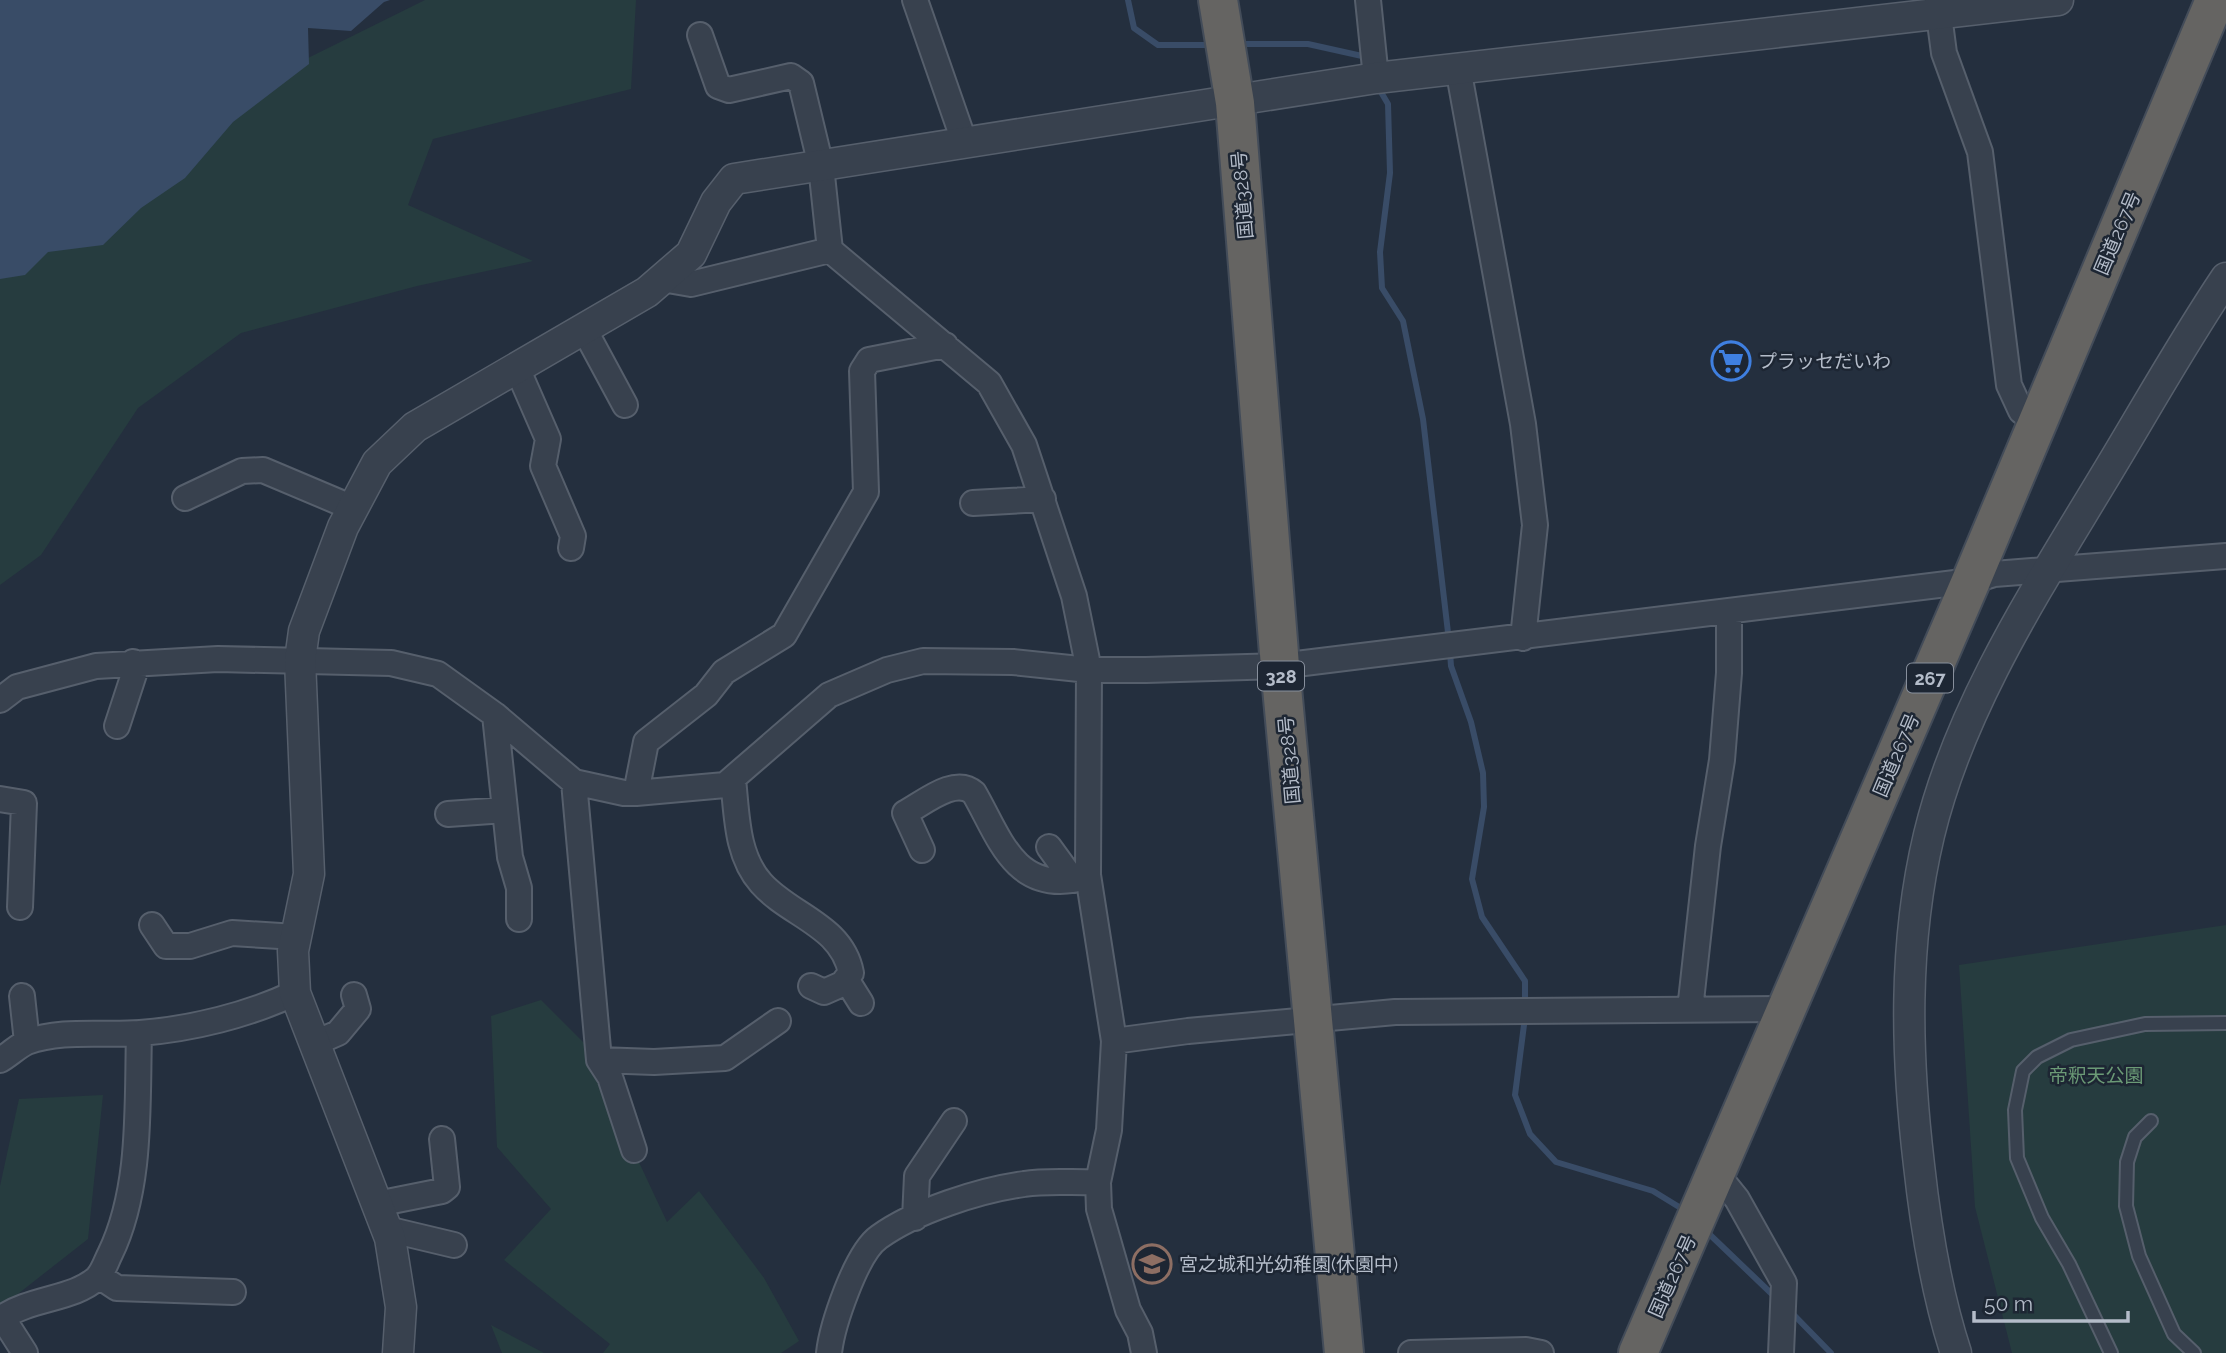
<svg xmlns="http://www.w3.org/2000/svg" width="2226" height="1353" viewBox="0 0 2226 1353" font-family="Raleway,'Noto Sans JP',sans-serif">
  <style>
    .green { fill: #263c3f }
    .water { fill: #394c67 }
    .lines { fill: none; stroke-linecap: round; stroke-linejoin: round }
    .stream { stroke: #394c67; stroke-width: 6 }
    .service-casing { stroke: #565f6c; stroke-width: 16 }
    .minor-casing { stroke: #565f6c; stroke-width: 28 }
    .tertiary-casing { stroke: #565f6c; stroke-width: 33 }
    .trunk-casing { stroke: #434c59; stroke-width: 42 }
    .service { stroke: #38414e; stroke-width: 12 }
    .minor { stroke: #38414e; stroke-width: 24 }
    .tertiary { stroke: #38414e; stroke-width: 30 }
    .trunk { stroke: #656462; stroke-width: 38 }
    .labels { text-anchor: middle; dominant-baseline: central; stroke-width: 5; stroke-linejoin: round; paint-order: stroke }
    .shield { fill: #1d2633; stroke: #878f9c; stroke-width: 2 }
    .shield-label { font-size: 18px; font-weight: bold; fill: #b4bcc9 }
    .street-label { font-size: 19px; fill: #b4bcc9; stroke: #1d2633 }
    .poi-label { font-size: 19px; fill: #b4bcc9; stroke: #1d2633; text-anchor: start }
    .park-label { font-size: 19px; fill: #6b9a76; stroke: #1d2633 }
  </style>
  <rect width="100%" height="100%" fill="#242f3e"/>
  <!-- green -->
  <path class="green" d="M425,0H636L631,89L433,139L408,205L533,261L417,286L241,333L138,408L41,555L0,585V215L163,130Z
    M2226,925V1353H2012L1975,1207L1959,965Z
    M541,1000L610,1069L629,1141L667,1222L699,1191L764,1278L799,1341L781,1353H603L610,1344L504,1260L551,1209L497,1147L491,1016Z
    M103,1095L88,1239L0,1308V1186L19,1099Z
    M491,1325L544,1353H502Z"/>
  <!-- water -->
  <path class="water" d="M0,0H390L384,2L351,31L308,28L309,64L233,122L185,178L141,208L103,245L48,252L25,275L0,279Z"/>
  <g class="lines">
    <!-- stream -->
    <path class="stream" d="M1128,0L1134,28L1158,45H1212
      M1237,44H1308L1362,56L1365,62
      M1378,87L1388,104L1390,173L1380,252L1382,288L1403,321L1423,419L1449,641
      M1450,652L1451,666L1471,722L1483,773L1484,807L1472,879L1482,917L1525,981V1006
      M1525,1017L1515,1095L1530,1134L1556,1162L1653,1191L1684,1210
      M1705,1230L1775,1297
      M1791,1312L1831,1353"/>
    <!-- service casing -->
    <g class="service-casing">
      <path id="service" d="M2151,1121L2135,1137L2127,1162L2126,1206L2139,1256L2174,1334L2194,1353
        M2111,1353L2069,1264L2042,1218L2017,1158L2015,1110L2023,1071L2037,1057L2071,1040L2145,1024L2226,1023"/>
    </g>
    <!-- minor casing -->
    <g class="minor-casing">
      <path id="minor" d="M915,0L965,144
        M1368,0L1376,78
        M1937,0L1944,53L1980,152L2009,385L2021,411L2037,423
        M700,35L718,86L729,90L791,76L801,83L821,166L830,250L989,383L1024,445L1074,596L1089,670L1088,875L1114,1041L1109,1130L1098,1182L1099,1209L1128,1310L1140,1333L1144,1353
        M1458,68L1523,424L1535,525L1523,638
        M662,279L691,284L830,250
        M584,329L625,405
        M517,368L548,439L543,466L573,536L571,548
        M185,498L242,471L263,470L353,508
        M973,503L1043,499
        M0,700L17,687L96,666L218,659L391,663L438,674L495,715L574,782L624,793H636L725,785L829,695L887,670L923,661L1013,662L1089,670H1146L1280,666L1971,581L1994,574L2226,556
        M495,715L510,857L519,888V919
        M117,726L134,674L133,662
        M733,779C737,814 736,855 761,883C790,916 842,925 851,973L842,984L824,992L811,986
        M574,782L599,1060L610,1077L634,1150
        M636,793L646,742L706,695L724,672L784,635L866,492L862,371L869,360L945,345
        M0,799L24,803L20,907
        M448,814L505,810
        M1049,847L1073,880L1084,876
        M922,850L905,813C924,803 955,776 974,793C999,836 1013,889 1073,880
        M152,925L166,946H190L232,933L296,937
        M846,979L861,1003
        M22,996L27,1042
        M1690,1010L1708,846L1722,760L1729,673V612
        M1114,1041L1188,1031L1395,1012L1787,1009
        M315,1043L338,1033L358,1009L354,995
        M0,1060C9,1055 18,1046 27,1042C62,1029 103,1036 140,1033C192,1029 248,1015 295,993
        M599,1060L654,1062L725,1058L778,1021
        M1716,1173L1737,1199L1784,1283L1781,1353
        M377,1204L442,1191L447,1187L442,1139
        M915,1218L917,1176L954,1121
        M387,1229L454,1245
        M99,1276L117,1288L233,1292
        M2,1317L25,1353
        M0,1319C31,1297 73,1300 97,1278C103,1272 106,1262 110,1254C142,1188 137,1106 139,1033
        M829,1353C832,1326 856,1253 879,1237C915,1211 980,1190 1024,1184C1048,1180 1074,1183 1098,1182
        M1411,1353L1526,1350L1541,1353"/>
    </g>
    <!-- tertiary casing -->
    <g class="tertiary-casing">
      <path id="tertiary" d="M398,1353L401,1307L390,1238L295,993L293,951L309,874L300,660L304,631L343,527L377,463L415,427L647,292L691,254L716,202L734,179L1376,78L2058,0
        M1956,1353C1936,1292 1926,1229 1919,1165C1906,1055 1903,944 1929,835C1960,706 2037,589 2105,476C2145,410 2183,342 2226,278"/>
    </g>
    <!-- trunk casing -->
    <g class="trunk-casing">
      <path id="trunk" d="M1218,0L1235,103L1280,666L1344,1353
        M1638,1353L1971,581L2215,0"/>
    </g>
    <!-- service -->
    <use href="#service" class="service"/>
    <!-- minor -->
    <use href="#minor" class="minor"/>
    <!-- tertiary -->
    <use href="#tertiary" class="tertiary"/>
    <!-- trunk -->
    <use href="#trunk" class="trunk"/>
  </g>
  <!-- icons -->
  <defs>
    <g id="supermarket-ring" transform="scale(2.0125)"><circle r="9.5" fill="#1d2633" stroke="#3f7fe0" stroke-width="1.5"/><path d="M-6-5.5h2.5l.6 2H6L4.5 2H-2.5L-4.4-4H-6ZM-1.5 3.2a1.3 1.3 0 1 0 .1 0ZM3 3.2a1.3 1.3 0 1 0 .1 0Z" fill="#3f7fe0"/></g>
    <g id="school-ring" transform="scale(2.0125)"><circle r="9.5" fill="#1d2633" stroke="#8d6e63" stroke-width="1.5"/><path d="M0-5L7-2L0 1L-7-2ZM-4 1L0 2.5L4 1V4Q0 6-4 4Z" fill="#8d6e63"/></g>
  </defs>
  <g fill-rule="evenodd">
    <use href="#supermarket-ring" x="1731" y="361"/>
    <use href="#school-ring" x="1152" y="1264"/>
  </g>
  <g class="labels">
    <!-- shield labels -->
    <g class="shield">
      <rect x="1258" y="661.5" width="46" height="29" rx="5"/>
      <rect x="1907" y="663.5" width="46" height="29" rx="5"/>
    </g>
    <g class="shield-label">
      <text x="1281" y="676">328</text>
      <text x="1930" y="678">267</text>
    </g>
    <!-- street labels -->
    <g class="street-label">
      <text transform="translate(1242 195) rotate(-95)">国道328号</text>
      <text transform="translate(2117 233) rotate(-67)">国道267号</text>
      <text transform="translate(1896 755) rotate(-67)">国道267号</text>
      <text transform="translate(1289 760) rotate(-95)">国道328号</text>
      <text transform="translate(1672 1276) rotate(-66)">国道267号</text>
    </g>
    <!-- poi labels -->
    <g class="poi-label">
      <text x="1758" y="361">プラッセだいわ</text>
      <text x="1179" y="1264">宮之城和光幼稚園(休園中)</text>
    </g>
    <!-- park labels -->
    <g class="park-label">
      <text x="2096" y="1075">帝釈天公園</text>
    </g>
  </g>
  <!-- scale -->
  <path d="M1974 1311v10h154v-10" fill="none" stroke="#b4bcc9" stroke-width="3.5"/>
  <text x="1984" y="1311" font-size="21" fill="#b4bcc9" stroke="#1d2633" stroke-width="5" paint-order="stroke">50 m</text>
</svg>
